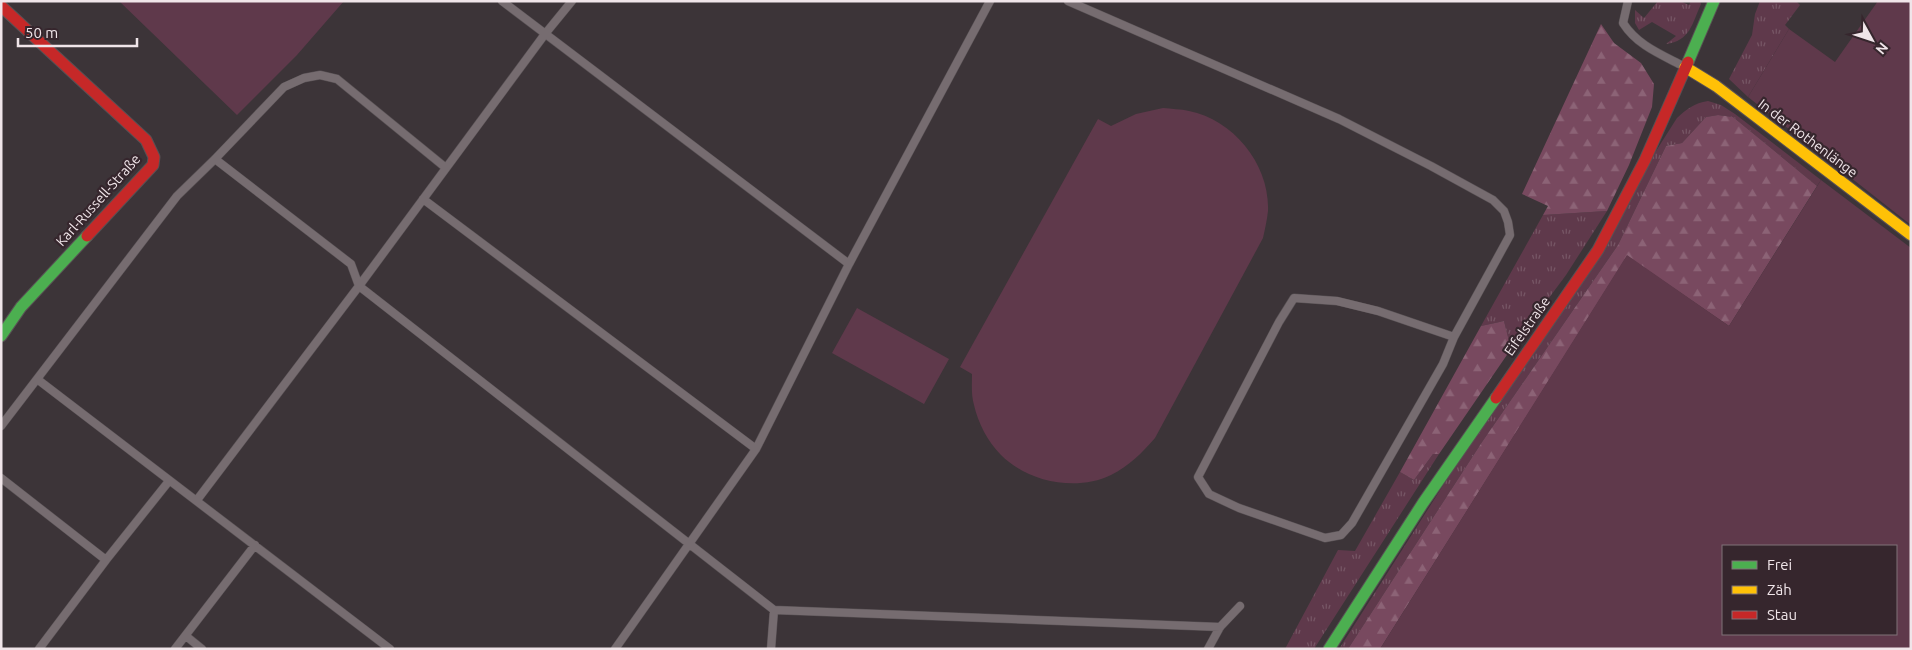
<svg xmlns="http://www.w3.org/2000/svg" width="1912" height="650" viewBox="0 0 1912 650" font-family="Ubuntu,sans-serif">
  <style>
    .grass { fill: url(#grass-tufts) }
    .forest { fill: url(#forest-firs) }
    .green { fill: #5f394b; fill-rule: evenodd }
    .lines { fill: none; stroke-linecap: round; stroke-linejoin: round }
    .lane-casing { stroke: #585154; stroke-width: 9 }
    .fast-casing { stroke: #585154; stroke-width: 13 }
    .slow-casing { stroke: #585154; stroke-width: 13 }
    .jam-casing { stroke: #585154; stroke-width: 13 }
    .lane { stroke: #766c70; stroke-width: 8 }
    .fast { stroke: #4caf50; stroke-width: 11 }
    .slow { stroke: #ffc107; stroke-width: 11 }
    .jam { stroke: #c62828; stroke-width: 11 }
    .labels { text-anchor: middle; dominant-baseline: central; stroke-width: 4.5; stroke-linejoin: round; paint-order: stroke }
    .street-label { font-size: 14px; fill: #f0e5e9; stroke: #36262d }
  </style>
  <defs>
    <pattern id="grass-tufts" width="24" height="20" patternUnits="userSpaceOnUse" patternTransform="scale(1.25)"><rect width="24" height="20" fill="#5f394b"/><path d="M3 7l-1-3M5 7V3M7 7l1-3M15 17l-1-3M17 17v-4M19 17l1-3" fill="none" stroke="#765665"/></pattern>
    <pattern id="forest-firs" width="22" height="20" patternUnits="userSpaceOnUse" patternTransform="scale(1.25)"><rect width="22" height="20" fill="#78495f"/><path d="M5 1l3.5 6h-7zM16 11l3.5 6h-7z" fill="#8c6376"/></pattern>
  </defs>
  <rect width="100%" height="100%" fill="#3c3438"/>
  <!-- grass -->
  <path class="grass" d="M1658,1H1680L1689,5L1691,1H1700L1701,4C1692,24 1690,41 1666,44L1676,36L1652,22L1639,30L1635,23V10L1644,18Z
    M1760,1H1796L1800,5L1785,25L1789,29L1748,97L1729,79L1752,35L1755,14Z
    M1708,101L1721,105L1735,114L1821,180L1817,186L1733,117L1718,115L1706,117L1682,143L1666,146L1618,245L1482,442L1348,649H1339L1677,118C1687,109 1694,103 1708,101Z
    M1607,211L1566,275L1511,349L1504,321L1481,326L1543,215Z
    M1433,454H1439L1314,649H1285L1338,550L1355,551L1400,472L1414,480Z"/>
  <!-- forest -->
  <path class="forest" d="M1601,24L1614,43L1641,63L1654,84L1652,107L1629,165L1607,211L1543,215L1548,206L1522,194Z
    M1718,115L1733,117L1817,186L1729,326L1627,256L1380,649H1348L1482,442L1618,245L1666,146L1682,143L1706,117Z
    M1504,321L1511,349L1439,454H1433L1414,480L1400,472L1481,326Z"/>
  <!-- green -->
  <path class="green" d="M119,1H344L297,55L237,115Z
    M1878,1H1911V225L1748,97L1789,29L1835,62Z
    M1163,108C1171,109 1181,109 1189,111C1234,120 1270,165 1268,211C1267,220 1265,229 1263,238L1155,438C1142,453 1129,466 1111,475C1076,492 1028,482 1001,455C988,442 978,423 974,405C971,395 972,384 972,374L960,367L1098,119L1111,126L1136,114Z
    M1821,180L1911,248V649H1380L1627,255L1729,326ZM1896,546V634H1723V546Z
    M857,308L949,359L924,404L832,353Z"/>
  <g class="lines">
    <!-- lane casing -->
    <g class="lane-casing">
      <path id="lane" d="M502,1L849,264
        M1068,1L1339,119L1431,166L1493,200L1504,211L1508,222L1510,235L1454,337L1443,364L1352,523L1341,535L1325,538L1239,508L1209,494L1198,477L1279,322L1294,298L1337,301L1378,311L1454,337
        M1628,1L1623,23C1637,45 1660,54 1683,66
        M215,159L351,264L359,286L774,610L771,649
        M423,199L756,449
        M37,379L390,649
        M1,426L177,196L215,159L284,87L304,78L320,75L337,79L446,168
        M1,478L106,560
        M197,500L359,286L545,34L572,1
        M774,610L1220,627
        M186,636L202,649
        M39,649L106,560L169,481
        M175,649L255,545
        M615,649L756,449L849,264L990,1
        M1208,649L1220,627L1240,606"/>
    </g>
    <!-- fast casing -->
    <g class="fast-casing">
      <path id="fast" d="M1688,62L1714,1
        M1,336L21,307L87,236
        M1329,649L1423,503L1496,398"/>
    </g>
    <!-- slow casing -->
    <g class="slow-casing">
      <path id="slow" d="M1685,67L1716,86L1911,235"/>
    </g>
    <!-- jam casing -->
    <g class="jam-casing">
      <path id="jam" d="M1,6L146,140L154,157L153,165L87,236
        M1496,398L1598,250L1645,160L1688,62"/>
    </g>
    <!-- lane -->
    <use href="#lane" class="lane"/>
    <!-- fast -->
    <use href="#fast" class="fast"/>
    <!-- slow -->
    <use href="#slow" class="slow"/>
    <!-- jam -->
    <use href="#jam" class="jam"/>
  </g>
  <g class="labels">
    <!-- street labels -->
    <g class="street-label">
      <text transform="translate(1808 138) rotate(37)">In der Rothenlänge</text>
      <text transform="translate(98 200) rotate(-48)">Karl-Russell-Straße</text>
      <text transform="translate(1527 326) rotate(-55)">Eifelstraße</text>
    </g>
  </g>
  <!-- border -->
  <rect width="1912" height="650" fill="none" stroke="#f0e5e9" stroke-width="5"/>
  <!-- legend -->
  <rect x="1722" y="545" width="175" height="90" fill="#36262d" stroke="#807278"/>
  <rect x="1732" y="561" width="25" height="8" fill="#4caf50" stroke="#807278"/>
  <text x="1767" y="570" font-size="15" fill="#f0e5e9">Frei</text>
  <rect x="1732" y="586" width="25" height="8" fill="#ffc107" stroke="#807278"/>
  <text x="1767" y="595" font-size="15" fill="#f0e5e9">Zäh</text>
  <rect x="1732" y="611" width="25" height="8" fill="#c62828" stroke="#807278"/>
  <text x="1767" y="620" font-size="15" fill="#f0e5e9">Stau</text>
  <!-- north arrow -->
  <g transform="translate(1872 40) rotate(130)" stroke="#36262d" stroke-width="4" paint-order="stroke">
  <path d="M0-4L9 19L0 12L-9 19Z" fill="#f0e5e9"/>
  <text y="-8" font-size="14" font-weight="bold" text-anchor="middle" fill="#f0e5e9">N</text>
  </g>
  <!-- scale -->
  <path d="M18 38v8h119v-8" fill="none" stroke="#f0e5e9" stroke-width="2.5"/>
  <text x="25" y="38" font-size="15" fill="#f0e5e9" stroke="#36262d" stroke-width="4" paint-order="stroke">50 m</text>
</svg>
